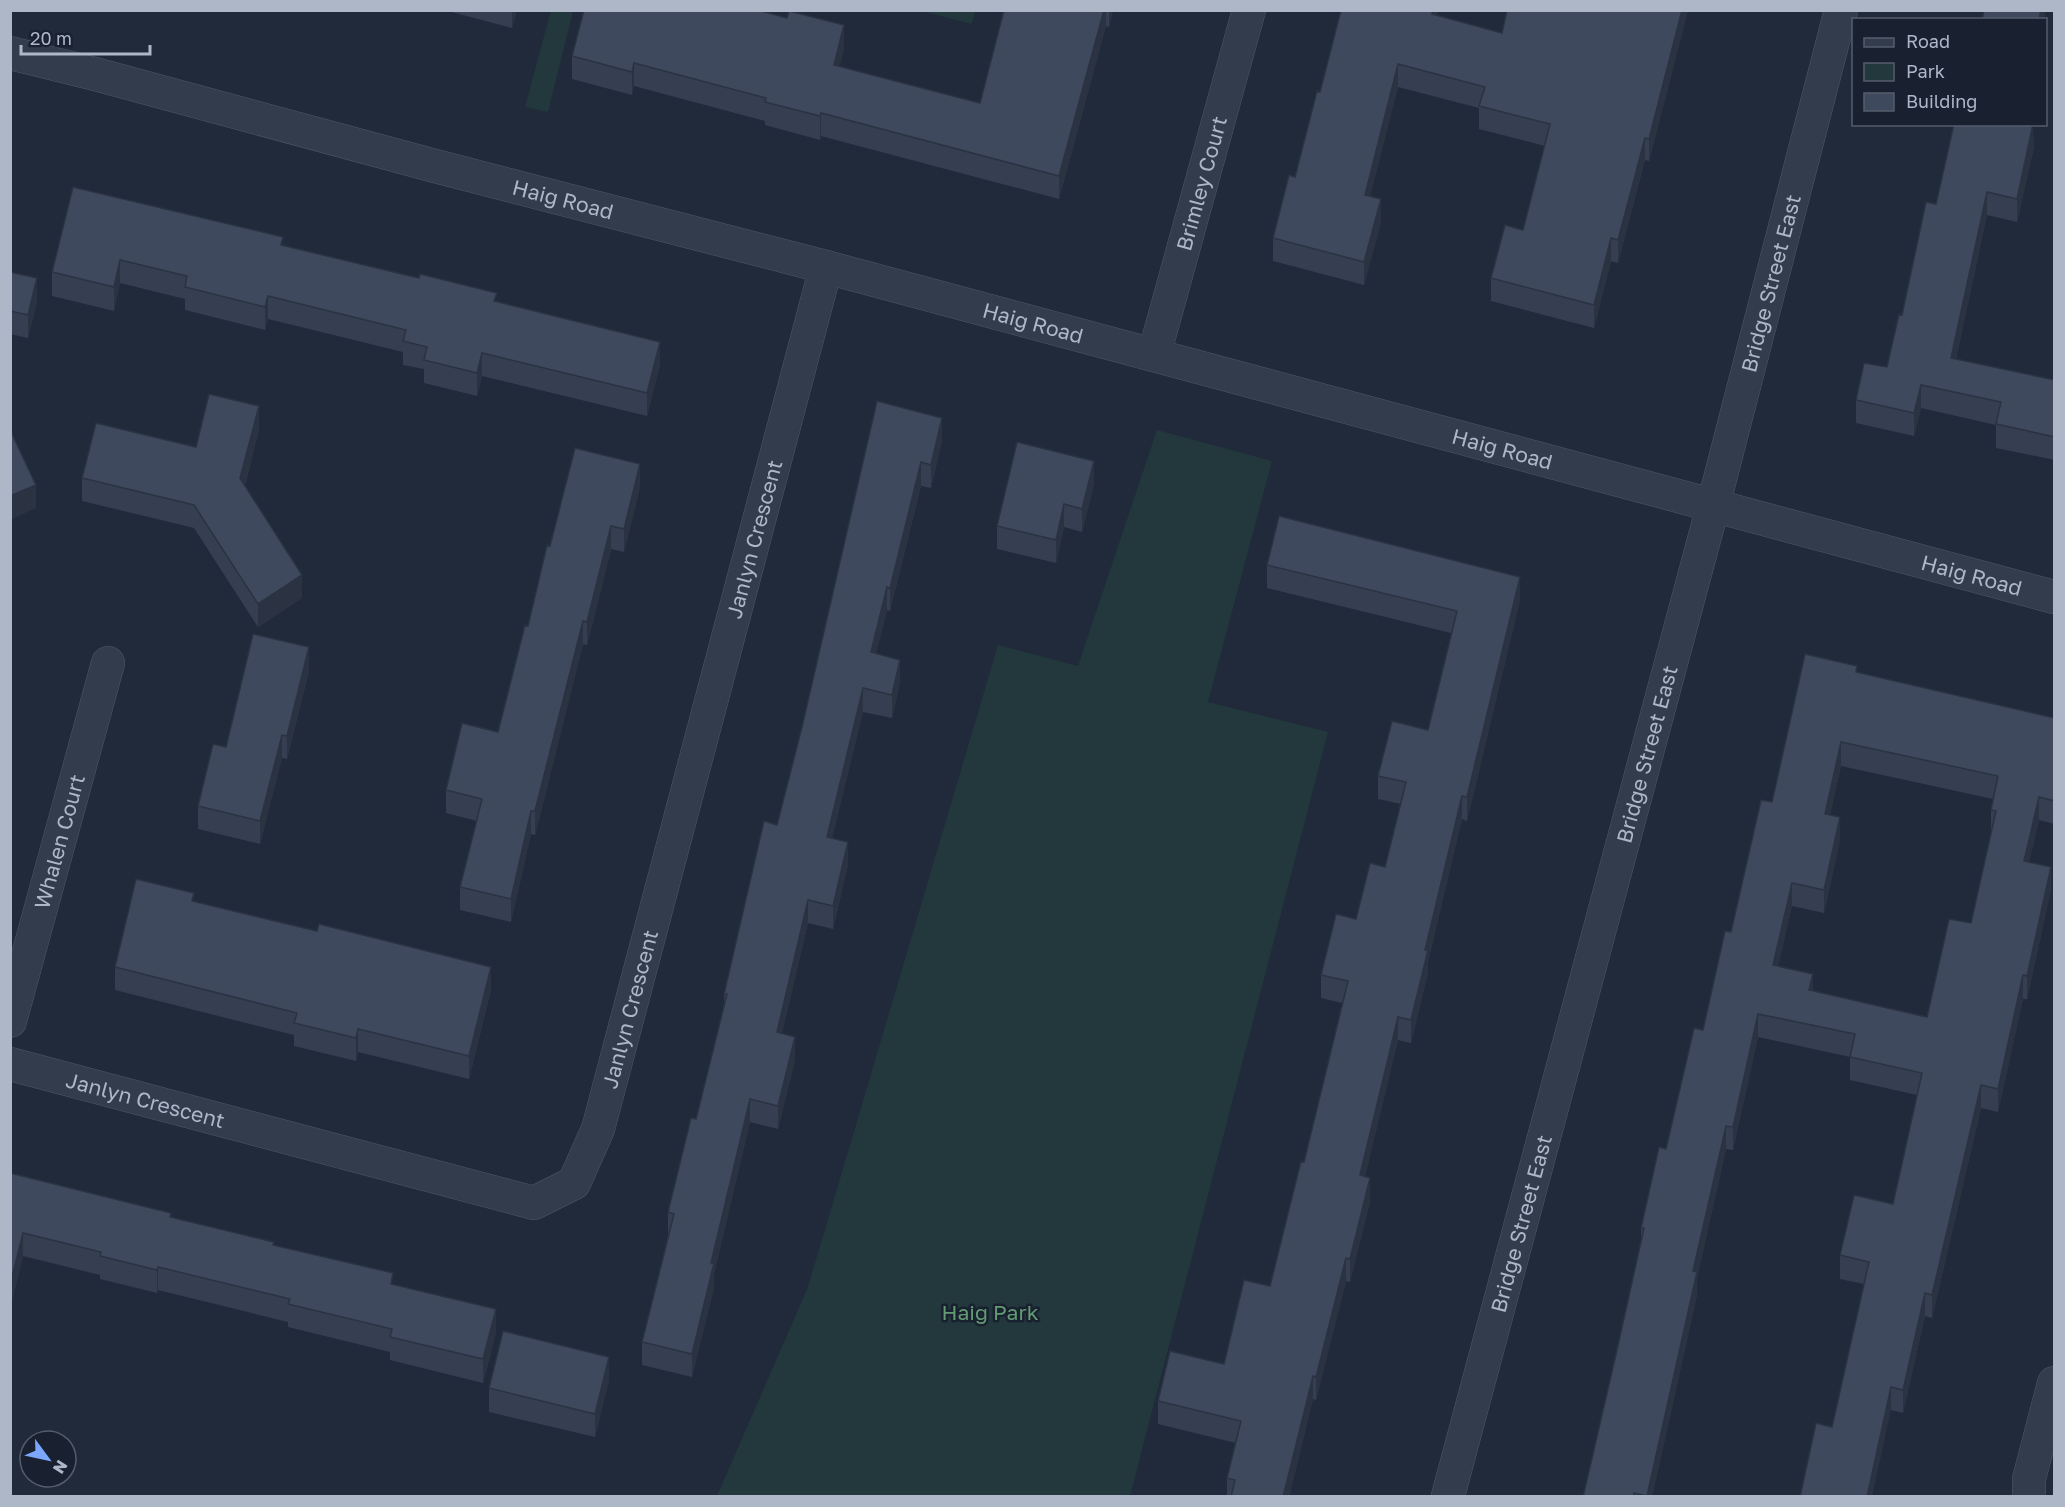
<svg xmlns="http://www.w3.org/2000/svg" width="2065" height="1507" viewBox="0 0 2065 1507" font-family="'Golos Text',sans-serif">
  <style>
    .green { fill: #22383c }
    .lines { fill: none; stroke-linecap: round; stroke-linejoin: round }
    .minor-casing { stroke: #4e5766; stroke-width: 34 }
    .tertiary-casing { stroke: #4e5766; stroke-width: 34 }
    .minor { stroke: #333c4c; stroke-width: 33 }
    .tertiary { stroke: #333c4c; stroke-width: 33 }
    .wall { fill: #353f51; fill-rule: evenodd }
    .shaded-wall { fill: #2b3342 }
    .building { fill: #3e495e; stroke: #2b3342; stroke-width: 1.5; fill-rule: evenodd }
    .labels { text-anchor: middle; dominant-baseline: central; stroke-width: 5; stroke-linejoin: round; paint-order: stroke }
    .street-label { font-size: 21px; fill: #aeb7c8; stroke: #192130 }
    .park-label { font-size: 21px; fill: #639b73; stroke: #192130 }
  </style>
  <rect width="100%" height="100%" fill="#202a3b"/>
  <!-- green -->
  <path class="green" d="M551,10L573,11L548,112L525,107Z
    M921,11H975L972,24Z
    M1157,430L1272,461L1208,702L1328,732L1130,1496H717L808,1287L998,645L1078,666Z"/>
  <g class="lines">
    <!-- minor casing -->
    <g class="minor-casing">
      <g id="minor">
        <path id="s1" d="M1154,355L1249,10"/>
        <path id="s2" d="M10,1021L108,663"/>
        <path id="s3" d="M10,1064L534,1203L574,1183L598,1129L826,267"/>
        <path id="s4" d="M1448,1496L1713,506"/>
        <path d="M2029,1496V1479L2054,1383"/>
      </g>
    </g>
    <!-- tertiary casing -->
    <g class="tertiary-casing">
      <g id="tertiary">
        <path id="s5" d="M10,53L95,74L435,166L826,267L2054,597"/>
        <path id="s6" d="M1713,506L1841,10"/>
      </g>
    </g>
    <!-- minor -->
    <use href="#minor" class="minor"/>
    <!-- tertiary -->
    <use href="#tertiary" class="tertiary"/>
  </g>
  <!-- wall -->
  <path class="wall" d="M444,10H517L512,28Z
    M1004,10H1113L1109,27L1106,26L1059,199L821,136L820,140L765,125V121L634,86L632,95L572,79V56L844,49L839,66L980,103Z
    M1688,10L1649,161L1645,160L1618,263L1611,261L1594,328L1491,301V278L1523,230L1545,146L1479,129V108L1398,87L1370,196L1381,222L1364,285L1273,261V238L1295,177L1320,92L1438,15L1502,33Z
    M2034,147L2017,222L1987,215L1956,359L2055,380V460L1996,448V425L1921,408L1914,436L1856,423V400L1887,367L1902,315L1936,204Z
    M73,187L283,245L497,302L660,365L647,416L482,376L477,396L424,383V369L403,365V352L268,319L265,330L185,310V299L120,283L114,311L52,296V272Z
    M10,272L37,301L28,338L10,334Z
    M877,401L942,441L931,488L921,486L890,611L887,610L876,654L900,683L892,718L863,712L832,838L848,865L833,929L808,923L782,1033L795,1060L778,1129L750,1122L714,1274V1287L692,1377L642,1365V1342L668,1235V1212L696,1119L724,1008V994L777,825L802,727Z
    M259,429L245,485L302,598L258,627L194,528L82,501V478Z
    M1094,484L1082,532L1064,527L1056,563L997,549V526Z
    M640,487L624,552L611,549L587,645L583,644L535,835L531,834L511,922L460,910V887L477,821L446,813V790L498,732L550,546Z
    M1267,565L1520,600L1467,821L1462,819L1428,962V973L1411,1043L1398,1040L1365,1176L1370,1201L1350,1282L1346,1281L1316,1400L1313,1399L1289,1497H1227V1478L1236,1443L1158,1424V1401L1224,1364L1270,1286L1304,1162L1342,1003L1321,998V975L1356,919L1385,867L1401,804L1378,799V776L1428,730L1451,633L1267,588Z
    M309,671L287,759L282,758L260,844L198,829V806L226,747Z
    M1857,673L2055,718V824L2039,820L2029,862L2051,890L2027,999H2023L1998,1112L1981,1108L1932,1318L1925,1316L1903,1413L1891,1410L1832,1427L1864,1284L1840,1279V1255L1893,1204L1917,1095L1850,1080V1057L1758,1037L1733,1150L1726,1149L1697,1278V1295L1652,1497H1583L1641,1242V1228L1666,1149L1703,1030L1731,932L1772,802ZM1841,766L1993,799L1991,810V833L1971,923L1927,1017L1813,991L1778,966L1792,906L1824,913L1840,840L1830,815Z
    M194,901L491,990L469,1079L358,1052L356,1061L294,1046V1035L115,990V967Z
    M10,1173L274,1245L393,1284L496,1333L483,1383L390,1360V1352L288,1327V1322L158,1290L157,1293L100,1279V1275L23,1256L10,1308Z
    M609,1380L595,1437L489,1412V1388Z"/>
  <!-- shaded-wall -->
  <path class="shaded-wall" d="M512,10H517L512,28Z
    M1104,10H1106V26L1059,199V176Z
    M1109,10H1113L1109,27Z
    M1433,10H1439L1432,36V14Z
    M1682,10H1688L1649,161V139Z
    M2041,10H2046L2044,20H2039Z
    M844,25V49L834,88V65Z
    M634,63V86L632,95V72Z
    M1398,64V87L1365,217V195Z
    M821,113V136L820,140V116Z
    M2033,124L2034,147L2017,222V199Z
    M1645,138V160L1618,263V240Z
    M1987,192V215L1951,381V358Z
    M1381,199V222L1364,285V262Z
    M1611,238V261L1594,328V305Z
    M120,260V283L114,311V287Z
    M37,278V301L28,338V315Z
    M268,296V319L265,330V307Z
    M660,342V365L647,416V393Z
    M482,353V376L477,396V373Z
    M1921,385V408L1914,436V413Z
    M259,406V429L240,502V478Z
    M942,418V441L931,488V465Z
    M1094,461V484L1082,532V509Z
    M921,462V486L890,611V588Z
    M640,464V487L624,552V529Z
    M36,485V508L10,520V496Z
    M1064,504V527L1056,563V540Z
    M611,526V549L587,645V622Z
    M302,575V598L258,627V604Z
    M1520,577V600L1467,821V797Z
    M887,587V610L871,675V652Z
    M583,621V644L535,835V811Z
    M309,647V671L287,759V736Z
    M900,660V683L892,718V695Z
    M863,688V712L827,860V837Z
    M282,735V758L260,844V821Z
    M1841,742V766L1825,837V814Z
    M1462,796V819L1428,962V973L1411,1043V1020L1425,950Z
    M2039,797V820L2024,884V861Z
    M531,811V834L511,922V899Z
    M1840,817V840L1824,913V890Z
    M848,842V865L833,929V906Z
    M2051,867V890L2027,999V976Z
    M1792,883V906L1773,988V965Z
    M808,900V923L777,1055V1032Z
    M491,967V990L469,1079V1056Z
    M1813,974V997L1809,990Z
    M2023,975V999L1998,1112V1089Z
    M1758,1014V1037L1733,1150V1127Z
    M1398,1017V1040L1360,1198V1175Z
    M358,1029V1052L356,1061V1038Z
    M795,1037V1060L778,1129V1106Z
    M1981,1085V1108L1932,1318V1295Z
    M750,1099V1122L714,1274V1287L692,1377V1354L711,1263Z
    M1726,1126V1149L1697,1278V1295L1652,1497H1647L1693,1288V1271Z
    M1370,1178V1201L1350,1282V1259Z
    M23,1233V1256L10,1308V1285Z
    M1346,1258V1281L1316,1400V1377Z
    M158,1267V1290L157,1293V1270Z
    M1925,1293V1316L1903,1413V1390Z
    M496,1309V1333L483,1383V1359Z
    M609,1357V1380L595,1437V1414Z
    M1313,1376V1399L1289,1497H1283Z
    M1891,1387V1410L1872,1497H1867Z"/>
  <!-- building -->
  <path class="building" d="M584,10H758L787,18L789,11L844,25L834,65L980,103L1004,10H1104L1059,176L821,113L820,116L765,102L766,98L634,63L632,72L572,56Z
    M1341,10H1433L1432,14L1502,33L1507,10H1682L1649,139L1645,138L1618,240L1611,238L1594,305L1491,278L1505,225L1523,230L1550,124L1479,106L1485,87L1398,64L1365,195L1381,199L1364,262L1273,238L1289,175L1295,177L1317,91L1320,92Z
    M1984,10H2041L2039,20H1982Z
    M1954,124H2033L2017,199L1987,192L1951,358L2055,380V437L1996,424L2001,402L1921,385L1914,413L1856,400L1864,363L1887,367L1899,314L1902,315L1926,202L1936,204Z
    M73,187L283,237L281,245L419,278L420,274L497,293L494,301L660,342L647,393L482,353L477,373L424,360L427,347L403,341L406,330L268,296L265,307L185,287L187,276L120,260L114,287L52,272Z
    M10,272L37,278L28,315L10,311Z
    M209,394L259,406L240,478L302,575L258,604L194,505L82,478L96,423L196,447Z
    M877,401L942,418L931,465L921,462L890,588L887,587L871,652L900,660L892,695L863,688L827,837L848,842L833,906L808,900L777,1032L795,1037L778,1106L750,1099L711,1263H714L692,1354L642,1342L674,1214L668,1212L691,1118L696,1119L727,994H724L764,821L777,825L802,727Z
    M12,434L36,485L10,496V435Z
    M1017,442L1094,461L1082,509L1064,504L1056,540L997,526Z
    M575,448L640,464L624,529L611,526L587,622L583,621L535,811H531L511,899L460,887L482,799L446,790L462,723L498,732L525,625L528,626L547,545L550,546Z
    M1279,516L1520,577L1467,797L1462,796L1425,950H1428L1411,1020L1398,1017L1360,1175L1370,1178L1350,1259L1346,1258L1316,1377L1313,1376L1283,1497H1231L1235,1480L1227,1478L1241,1421L1158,1401L1170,1351L1224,1364L1244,1280L1270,1286L1301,1161L1304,1162L1348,981L1321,975L1336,914L1356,919L1370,863L1385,867L1406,782L1378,776L1392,721L1428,730L1457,611L1267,565Z
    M253,634L309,647L287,736L282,735L260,821L198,806L213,744L226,747Z
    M1805,654L1857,666L1856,672L2055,718V801L2039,797L2024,861L2051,867L2027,976L2023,975L1998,1089L1981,1085L1932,1295L1925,1293L1903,1390L1891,1387L1867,1497H1800L1816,1423L1832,1427L1869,1262L1840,1255L1854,1195L1893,1204L1922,1073L1850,1057L1855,1034L1758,1014L1733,1127L1726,1126L1693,1271L1697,1272L1647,1496L1634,1493L1633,1497H1583L1617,1350L1644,1228H1641L1659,1147L1666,1149L1694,1028L1703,1030L1725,931L1731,932L1761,800L1772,802ZM1841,742L1998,776L1991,810L1996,811L1971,923L1949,919L1927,1017L1809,990L1813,974L1773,965L1792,883L1824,890L1840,817L1825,814Z
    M136,879L194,893L192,901L317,931L319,924L491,967L469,1056L358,1029L356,1038L294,1023L297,1013L115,967Z
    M10,1173L171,1213L170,1217L274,1242L273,1245L393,1273L391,1284L496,1309L483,1359L390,1337L392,1329L288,1304L290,1299L158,1267L157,1270L100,1256L101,1252L23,1233L10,1285Z
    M503,1331L609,1357L595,1414L489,1388Z"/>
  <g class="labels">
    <!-- street labels -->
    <g class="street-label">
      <text stroke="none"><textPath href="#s1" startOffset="178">Brimley Court</textPath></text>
      <text stroke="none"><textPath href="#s5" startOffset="572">Haig Road</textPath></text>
      <text stroke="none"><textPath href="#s6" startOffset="230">Bridge Street East</textPath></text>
      <text stroke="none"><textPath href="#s5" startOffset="1058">Haig Road</textPath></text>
      <text stroke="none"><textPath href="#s5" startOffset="1544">Haig Road</textPath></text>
      <text stroke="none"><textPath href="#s3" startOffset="1256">Janlyn Crescent</textPath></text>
      <text stroke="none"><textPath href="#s5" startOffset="2030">Haig Road</textPath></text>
      <text stroke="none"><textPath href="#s4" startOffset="768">Bridge Street East</textPath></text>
      <text stroke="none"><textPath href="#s2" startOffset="186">Whalen Court</textPath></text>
      <text stroke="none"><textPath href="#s3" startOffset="770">Janlyn Crescent</textPath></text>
      <text stroke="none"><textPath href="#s3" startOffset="140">Janlyn Crescent</textPath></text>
      <text stroke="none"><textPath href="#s4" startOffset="282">Bridge Street East</textPath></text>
    </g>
    <!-- park labels -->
    <g class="park-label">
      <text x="990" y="1312">Haig Park</text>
    </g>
  </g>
  <!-- border -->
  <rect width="2065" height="1507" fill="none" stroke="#aeb7c8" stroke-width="24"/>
  <!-- legend -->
  <rect x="1852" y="18" width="195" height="108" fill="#192130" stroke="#555d6d" stroke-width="1.5"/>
  <rect x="1864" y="38" width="30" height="9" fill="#333c4c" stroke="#555d6d" stroke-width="1.5"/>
  <text x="1906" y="48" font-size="18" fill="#aeb7c8">Road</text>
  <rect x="1864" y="63" width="30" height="18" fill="#22383c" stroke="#555d6d" stroke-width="1.5"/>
  <text x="1906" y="78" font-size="18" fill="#aeb7c8">Park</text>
  <rect x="1864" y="93" width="30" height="18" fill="#3e495e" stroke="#555d6d" stroke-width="1.5"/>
  <text x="1906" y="108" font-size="18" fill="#aeb7c8">Building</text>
  <!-- north arrow -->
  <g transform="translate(48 1459) rotate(123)"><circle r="28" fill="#192130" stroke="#555d6d" stroke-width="1.5"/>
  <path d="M0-4.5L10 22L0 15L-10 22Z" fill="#7ca7ff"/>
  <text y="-9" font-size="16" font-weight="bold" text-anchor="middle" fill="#aeb7c8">N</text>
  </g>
  <!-- scale -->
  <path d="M21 45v9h129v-9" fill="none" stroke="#aeb7c8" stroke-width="3"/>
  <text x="30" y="45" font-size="18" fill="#aeb7c8" stroke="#192130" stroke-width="4.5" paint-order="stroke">20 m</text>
</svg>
